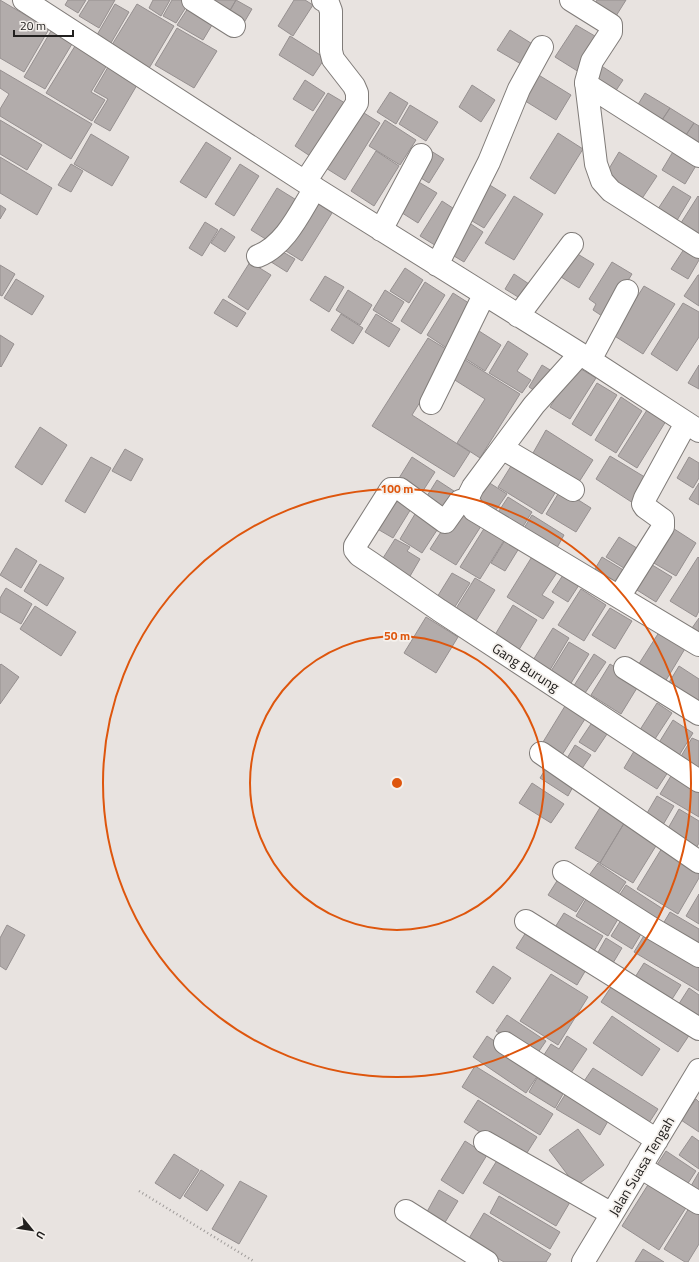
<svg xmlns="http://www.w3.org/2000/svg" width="699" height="1262" viewBox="0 0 699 1262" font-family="'Titillium Web',sans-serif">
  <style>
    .building { fill: #b2acab; stroke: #969090 }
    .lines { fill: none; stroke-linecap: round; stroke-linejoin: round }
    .minor-casing { stroke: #807c79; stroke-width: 24 }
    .path { stroke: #9f9b99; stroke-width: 2.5; stroke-dasharray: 1 3; stroke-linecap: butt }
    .minor { stroke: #fff; stroke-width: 22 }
    .ring { fill: none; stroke: #de560d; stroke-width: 2 }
    .labels { text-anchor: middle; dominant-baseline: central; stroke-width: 3.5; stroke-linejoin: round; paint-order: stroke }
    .street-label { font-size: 14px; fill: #22201f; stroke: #f5f1ed }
    .centre { fill: #de560d; stroke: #f5f1ed; stroke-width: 2 }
    .ring-label { font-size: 12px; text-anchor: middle; font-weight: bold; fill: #de560d; stroke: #f5f1ed; stroke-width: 3.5; stroke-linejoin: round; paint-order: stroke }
  </style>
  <rect width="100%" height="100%" fill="#e8e3e0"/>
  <!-- building -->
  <path class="building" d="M0,0L49,29L24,72L0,58Z
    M68,0H86L78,13L65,5Z
    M89,0H115L99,28L79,16Z
    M153,0H170L161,16L149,8Z
    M172,0H181L188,4L176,23L163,16Z
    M203,0H236L227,16Z
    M236,0L252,9L242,26L226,17Z
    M294,0H305L313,5L293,36L278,26Z
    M597,0H626L616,16L595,3Z
    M115,4L129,12L108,48L94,40Z
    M137,4L174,26L148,70L110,48Z
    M190,5L215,20L203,40L177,25Z
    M576,25L600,39L579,72L555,57Z
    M177,28L217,51L194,88L155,65Z
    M510,30L534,45L521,64L497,50Z
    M51,31L72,44L45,89L24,77Z
    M290,36L325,58L313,76L279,55Z
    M75,46L107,65L91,92L105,100L92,121L46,93Z
    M600,65L623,80L613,95L590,81Z
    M108,67L137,85L110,131L94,122L108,99L94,91Z
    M0,70L92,124L71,159L0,116V109L9,94L0,88Z
    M537,74L571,95L556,120L522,99Z
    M305,80L325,93L313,111L293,99Z
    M472,85L495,100L481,122L459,107Z
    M390,92L408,103L396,124L377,112Z
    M328,93L350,106L316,160L295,146Z
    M645,93L670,108L658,126L634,111Z
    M410,105L438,122L426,141L399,124Z
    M356,108L380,123L345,180L321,165Z
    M670,108L694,123L682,141L658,126Z
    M0,120L42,145L27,170L0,154Z
    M385,120L416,140L400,165L369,146Z
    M694,123L699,126V152L682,141Z
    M558,133L583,149L555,194L530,178Z
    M91,134L129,157L112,186L74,164Z
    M206,142L231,158L206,198L180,182Z
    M674,150L697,164L685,184L662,170Z
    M376,151L399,166L374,206L351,191Z
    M431,151L444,159L429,183L416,175Z
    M619,152L657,176L641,200L604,177Z
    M0,157L52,188L37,215L0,193Z
    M71,164L83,171L71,192L58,185Z
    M240,164L259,176L234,216L215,204Z
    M417,181L437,193L418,223L399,211Z
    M488,184L506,195L484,228L467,218Z
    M673,186L691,197L673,227L654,215Z
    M277,188L298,201L272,243L251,230Z
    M514,196L543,214L514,260L485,243Z
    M698,196L699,197V238L679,226Z
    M312,200L332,213L302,261L281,248Z
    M442,201L459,212L438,247L420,236Z
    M0,205L6,209L0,219Z
    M205,222L218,230L202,256L189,248Z
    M468,222L483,232L464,262L449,253Z
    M221,228L235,237L225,252L211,243Z
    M686,246L699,255V260L688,279L671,269Z
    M276,248L295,259L287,272L268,260Z
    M576,253L594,264L579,288L561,277Z
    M250,262L271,275L248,310L228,297Z
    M612,262L632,274L605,318L593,310L596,304L589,299Z
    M0,265L15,274L2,296L0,295Z
    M405,268L423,280L409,303L390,291Z
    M514,274L532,286L523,300L505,289Z
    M698,275H699V306L684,296Z
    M325,276L344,287L329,312L310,300Z
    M16,279L44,296L32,315L4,298Z
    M425,282L445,295L421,334L401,321Z
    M644,286L675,304L643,354L613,335Z
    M348,290L372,305L360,325L336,310Z
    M385,290L404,302L392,322L373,310Z
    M453,293L475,307L448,349L427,335Z
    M223,299L246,313L237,327L214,313Z
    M683,303L699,312V337L677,371L651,354Z
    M341,314L363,328L353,344L331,330Z
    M376,314L400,329L389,347L365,332Z
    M479,331L501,345L485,371L463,357Z
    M0,335L14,344L1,367L0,366Z
    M428,338L451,352L412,415L470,452L454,477L372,426Z
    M508,341L528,354L517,371L531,380L522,393L489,373Z
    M462,358L520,394L480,458L457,443L485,399L450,377Z
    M542,365L555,373L541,395L529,387Z
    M699,365V389L688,383Z
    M576,366L596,378L570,419L550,407Z
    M597,383L617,395L591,436L572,424Z
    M621,397L642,411L616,453L595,440Z
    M647,410L666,421L637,468L618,456Z
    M40,427L67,445L42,485L15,467Z
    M546,430L593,460L579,482L533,453Z
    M125,449L143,459L131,481L112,471Z
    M610,456L648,479L633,503L596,479Z
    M91,457L111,468L85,513L65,501Z
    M412,457L435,472L419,497L396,483Z
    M689,457L699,463V478L693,488L677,478Z
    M516,458L560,485L542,514L498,487Z
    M437,480L460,495L445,519L422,504Z
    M488,482L507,494L494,513L476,502Z
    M699,483V505L689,499Z
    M561,489L591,508L576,532L546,514Z
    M395,492L414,504L393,538L374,527Z
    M508,497L532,512L519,533L495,517Z
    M459,504L485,520L456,565L430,549Z
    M418,509L441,524L422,553L400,539Z
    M532,515L564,535L554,553L521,533Z
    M668,525L696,543L676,576L647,559Z
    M485,527L505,539L480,579L460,567Z
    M507,537L521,545L505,571L491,563Z
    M619,537L640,550L627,570L606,557Z
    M395,539L410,547L407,551L420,559L406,583L378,566Z
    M16,548L37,561L21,588L0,575Z
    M533,555L558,571L542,595L554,602L543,619L507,597Z
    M602,557L625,571L615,588L592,574Z
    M698,557L699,558V611L696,617L670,601Z
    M644,560L672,577L656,602L629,585Z
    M40,564L64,578L47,606L24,591Z
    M452,573L470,583L451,613L434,602Z
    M563,575L579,585L568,602L552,592Z
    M475,578L495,590L472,627L452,615Z
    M6,588L32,604L21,624L0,612V598Z
    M581,589L606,605L584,641L558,625Z
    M513,605L537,620L517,653L493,638Z
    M35,606L76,632L61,656L20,629Z
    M610,608L632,621L615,649L592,635Z
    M426,617L458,637L436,673L404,653Z
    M699,618V632L692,628Z
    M663,626L689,642L662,687L635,670Z
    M553,628L569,638L547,675L530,665Z
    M569,642L589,654L568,688L548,676Z
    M594,654L606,662L581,699L570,692Z
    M1,664L19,677L0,704V665Z
    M610,664L640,683L621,714L591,695Z
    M679,666L699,679V710L665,689Z
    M657,703L672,713L651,745L636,736Z
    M565,706L585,719L562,755L543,742Z
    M673,720L693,733L675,762L655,749Z
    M591,724L607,734L595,752L579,742Z
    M692,738L699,741V769L677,763Z
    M575,745L591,755L581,770L566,760Z
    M636,748L670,769L657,789L624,768Z
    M548,765L575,783L568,796L540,778Z
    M674,771L699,786V817L660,794Z
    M532,783L564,804L551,823L519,803Z
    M657,796L674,806L660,830L643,820Z
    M601,806L626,820L600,863L575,848Z
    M679,809L699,821V843L695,850L666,832Z
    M626,820L659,841L633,883L600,863Z
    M662,848L699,870V878L678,914L637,889Z
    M598,863L626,882L614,900L585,881Z
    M562,873L590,890L576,912L548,895Z
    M626,885L663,909L657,919L615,902Z
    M589,894L621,914L608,936L576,916Z
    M699,894V924L686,916Z
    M670,912L699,929V952L660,929Z
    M564,913L603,936L591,956L552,932Z
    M623,917L644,929L632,949L611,936Z
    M7,925L25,935L6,970L0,966V938Z
    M530,926L590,963L577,985L516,948Z
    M648,929L699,960V991L634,952Z
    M606,938L622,948L613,963L597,954Z
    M644,963L681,985L669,1004L632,982Z
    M493,966L511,978L493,1004L476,992Z
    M551,974L588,997L558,1045L520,1021Z
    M615,981L692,1031L678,1052L601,1002Z
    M689,988L699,995V1026L675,1010Z
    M507,1015L546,1041L535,1057L496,1031Z
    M612,1016L660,1049L642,1076L593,1043Z
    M487,1036L540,1072L526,1093L473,1057Z
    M567,1036L587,1049L567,1079L540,1061L551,1044L559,1049Z
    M475,1066L553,1114L540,1135L462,1087Z
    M593,1068L658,1109L645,1129L580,1087Z
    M537,1078L563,1094L555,1108L529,1092Z
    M568,1090L611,1116L600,1135L556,1109Z
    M696,1099L699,1102V1132L681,1120Z
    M478,1100L537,1137L523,1159L464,1122Z
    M578,1129L604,1165L576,1186L549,1150Z
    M692,1136L699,1141V1169L679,1155Z
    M465,1141L487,1155L463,1194L441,1180Z
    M666,1151L696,1171L683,1191L653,1171Z
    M174,1154L199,1170L180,1199L155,1183Z
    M501,1154L573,1197L556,1226L483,1183Z
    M201,1170L224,1185L207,1211L184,1196Z
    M699,1172V1200L687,1193Z
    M651,1180L689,1203L659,1250L622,1226Z
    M240,1181L267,1196L239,1244L212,1229Z
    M439,1190L458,1201L441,1229L423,1219Z
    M499,1196L560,1232L550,1249L490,1213Z
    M689,1208L699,1214V1244L688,1262H685L664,1249Z
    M484,1213L551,1254L546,1262H504L468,1240Z
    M643,1249L664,1262H635Z"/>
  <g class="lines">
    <!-- minor casing -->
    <g class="minor-casing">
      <path id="minor" d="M24,0L305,182L590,360L699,431
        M193,0L234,26
        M571,0L611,25V32L592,61L586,82L596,164L602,181L611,191L699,247
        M586,84L699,156
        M305,182L357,103V93L354,86L333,59L331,51V11L328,3L323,0
        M381,230L421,155
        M258,256C286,245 300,212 315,188
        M437,265L489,162L519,89L542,47
        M518,316L572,244
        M580,354L534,405L473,487L467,499L460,501L445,522L400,489H391L355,546V550L359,555L371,563L439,610L699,781
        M590,360L627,291
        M431,403L484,295
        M502,448L573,490
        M467,499L474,510L699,645
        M619,597L663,527V520L645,507L643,504L645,498L686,423
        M625,668L699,714
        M541,753L699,862
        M564,872L653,929L699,956
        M526,921L699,1029
        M505,1043L657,1140
        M485,1142L612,1214
        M640,1167L699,1203
        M406,1211L487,1262
        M583,1262L699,1070"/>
    </g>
    <!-- path -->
    <path class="path" d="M139,1191L255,1262"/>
    <!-- minor -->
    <use href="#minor" class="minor"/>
  </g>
  <!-- distance rings -->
  <g class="ring">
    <circle cx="397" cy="783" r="147"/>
    <circle cx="397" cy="783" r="294"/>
  </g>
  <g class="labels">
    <!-- street labels -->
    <g class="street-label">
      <text transform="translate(526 667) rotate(33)">Gang Burung</text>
      <text transform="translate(641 1166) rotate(-59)">Jalan Suasa Tengah</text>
    </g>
  </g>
  <circle cx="397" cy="783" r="6" class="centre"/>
  <g class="ring-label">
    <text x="397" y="493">100 m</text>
    <text x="397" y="640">50 m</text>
  </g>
  <!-- north arrow -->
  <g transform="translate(32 1230) rotate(120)" stroke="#f5f1ed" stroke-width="3" paint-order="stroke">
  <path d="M0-3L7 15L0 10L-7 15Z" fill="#22201f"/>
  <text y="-6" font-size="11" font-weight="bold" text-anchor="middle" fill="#22201f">U</text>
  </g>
  <!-- scale -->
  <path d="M14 30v6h59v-6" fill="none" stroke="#22201f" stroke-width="2"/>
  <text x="20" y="30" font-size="12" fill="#22201f" stroke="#f5f1ed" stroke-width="3" paint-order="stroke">20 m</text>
</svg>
